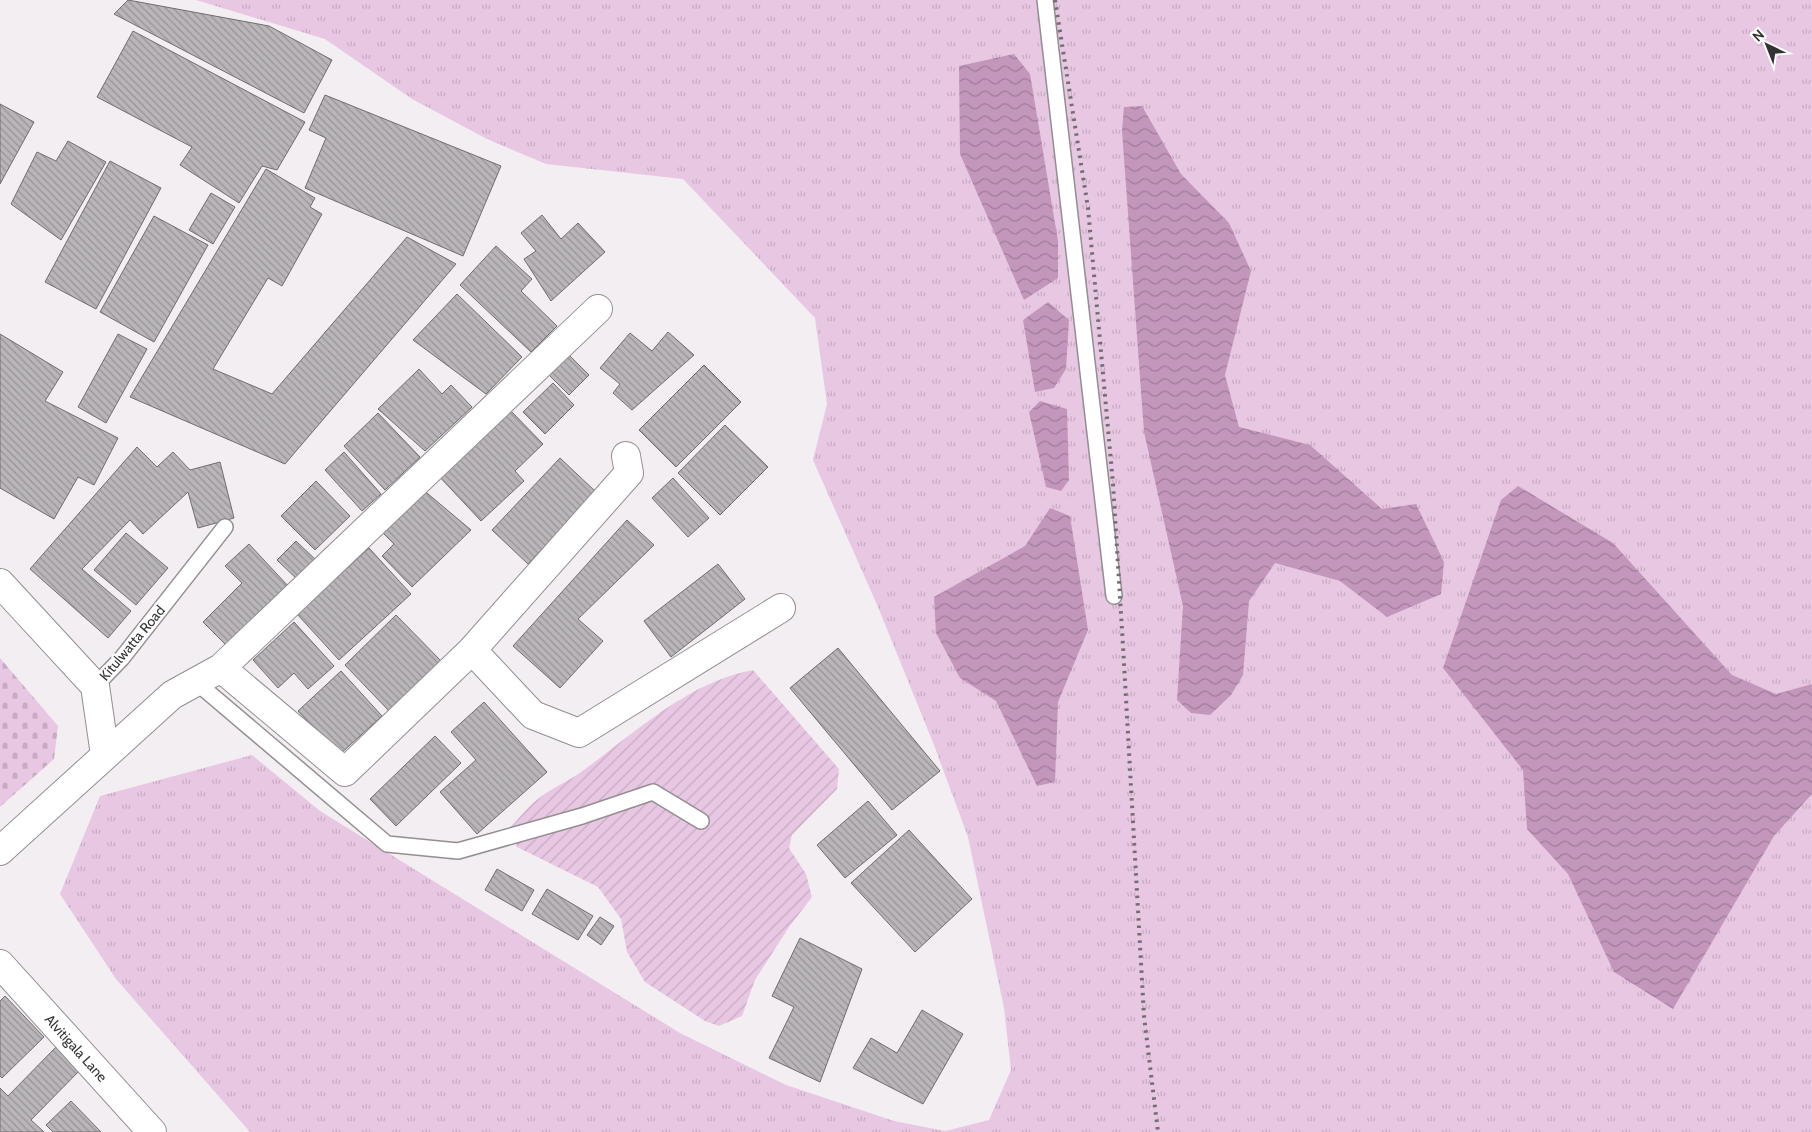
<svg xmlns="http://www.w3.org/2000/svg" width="1812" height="1132" viewBox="0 0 1812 1132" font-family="Cabin,sans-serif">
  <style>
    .grass { fill: url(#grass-tufts) }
    .cemetery { fill: url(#cemetery-stones) }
    .garden { fill: url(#garden-furrows) }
    .water { fill: url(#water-waves) }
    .building { fill: url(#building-back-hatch); stroke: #706c6f }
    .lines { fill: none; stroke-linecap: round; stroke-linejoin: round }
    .lane-casing { stroke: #938e92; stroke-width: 18 }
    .street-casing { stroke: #938e92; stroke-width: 30 }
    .lane { stroke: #fff; stroke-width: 15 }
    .street { stroke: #fff; stroke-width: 28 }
    .rail { stroke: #726f71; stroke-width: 4; stroke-dasharray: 2.5 5; stroke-linecap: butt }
    .labels { text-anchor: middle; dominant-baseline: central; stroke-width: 4.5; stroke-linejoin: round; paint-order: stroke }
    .street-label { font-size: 14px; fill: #343233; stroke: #fff }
  </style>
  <defs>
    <pattern id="grass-tufts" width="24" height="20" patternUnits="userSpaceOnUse" patternTransform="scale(1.25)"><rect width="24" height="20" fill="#e8c7e3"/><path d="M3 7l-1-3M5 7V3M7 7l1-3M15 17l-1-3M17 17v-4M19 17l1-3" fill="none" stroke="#c8abc3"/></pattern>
    <pattern id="cemetery-stones" width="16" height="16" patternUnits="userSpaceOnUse" patternTransform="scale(1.25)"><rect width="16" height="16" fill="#e8c7e3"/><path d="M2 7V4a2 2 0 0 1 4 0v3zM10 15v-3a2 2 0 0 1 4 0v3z" fill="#c8abc3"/></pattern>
    <pattern id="garden-furrows" width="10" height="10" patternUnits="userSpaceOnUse" patternTransform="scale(1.25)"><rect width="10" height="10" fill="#e8c7e3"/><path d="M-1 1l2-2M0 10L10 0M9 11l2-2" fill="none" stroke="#c8abc3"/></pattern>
    <pattern id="water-waves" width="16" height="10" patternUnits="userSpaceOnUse" patternTransform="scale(1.25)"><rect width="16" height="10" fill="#c397bc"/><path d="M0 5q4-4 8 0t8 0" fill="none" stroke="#9f7c99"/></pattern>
    <pattern id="building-back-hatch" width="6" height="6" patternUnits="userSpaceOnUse" patternTransform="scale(1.25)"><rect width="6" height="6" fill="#b9b5b9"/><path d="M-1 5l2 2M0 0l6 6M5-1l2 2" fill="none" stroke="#979497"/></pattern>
  </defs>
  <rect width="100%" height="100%" fill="#f3eef2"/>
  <!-- grass -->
  <path class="grass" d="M196,0H1812V1132H250L116,979L60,894L100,796L252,755L320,811L680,1033L786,1085L894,1121L945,1131L989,1120L1011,1070L1004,1008L968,837L934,745L878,607L813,460L827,404L815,318L683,179L546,164L487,139L412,99L325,39Z"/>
  <!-- cemetery -->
  <path class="cemetery" d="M0,658L58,726L54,759L0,807Z"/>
  <!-- garden -->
  <path class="garden" d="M753,670L839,769L837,789L792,835L789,848L806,874L812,897L789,927L755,980L742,1016L719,1026L705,1021L645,982L627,952L621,919L598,887L517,847L510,828C520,817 530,804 542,796C554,787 569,781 581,772C634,734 687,682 753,670Z"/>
  <!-- water -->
  <path class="water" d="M1014,54L1030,74L1058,241V278L1024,300L960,154L959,66Z
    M1142,106L1181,174L1229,223L1251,271L1225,375L1239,427L1310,445L1382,509L1416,504L1444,562L1441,594L1387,617L1340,581L1275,563L1249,601L1243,675L1231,695L1210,715L1191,713L1177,700L1183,606L1144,432L1122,131L1124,107Z
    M1048,302L1069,320L1066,369L1054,388L1035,392L1023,320Z
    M1040,401L1067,409L1069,480L1061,491L1046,487L1029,412Z
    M1518,486L1613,543L1732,675L1776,694L1812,684V794L1774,836L1673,1009L1614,972L1568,874L1527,829L1523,770L1443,668L1501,500Z
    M1050,508L1070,516L1088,630L1058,702L1055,782L1037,786L996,701L960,678L936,633L934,597L1025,546Z"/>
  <!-- building -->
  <path class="building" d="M128,0L269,26L332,60L304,113L114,14Z
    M133,31L305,122L277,170L262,166L239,203L180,165L192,147L97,97Z
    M325,95L501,166L463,256L305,188L326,138L309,130Z
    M0,104L34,122L0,184Z
    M68,141L106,162L61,240L11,204L37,152L56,161Z
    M110,161L161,188L96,309L45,282Z
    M266,169L315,198L310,207L322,214L282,286L268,278L213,369L272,394L407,237L456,264L285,464L130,397Z
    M211,193L235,207L213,244L189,230Z
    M542,215L561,239L578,223L605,252L551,301L524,259L536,251L521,233Z
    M154,216L208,245L154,342L100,312Z
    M496,246L532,279L521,291L557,326L531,352L460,285Z
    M457,294L522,357L486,394L413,340Z
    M668,332L694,355L632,410L613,393L620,384L600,368L630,333L652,351Z
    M0,334L63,372L45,401L118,438L94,485L78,477L54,519L0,488Z
    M118,334L147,349L106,423L78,407Z
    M568,354L589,375L569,395L548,374Z
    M704,365L741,402L676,467L639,430Z
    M419,369L442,394L451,385L472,407L425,451L378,409Z
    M553,383L574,405L545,434L523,412Z
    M510,410L543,444L515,471L524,481L481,521L436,473Z
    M378,413L420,457L385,490L344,446Z
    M725,425L768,467L720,515L678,473Z
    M137,447L157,467L173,452L190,470L220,462L234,518L198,528L188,492L143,534L130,520L82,569L131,611L108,638L30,569Z
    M344,452L381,494L362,511L325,470Z
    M560,458L596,492L528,564L492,530Z
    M673,478L709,518L688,537L652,498Z
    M316,481L350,516L315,550L281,516Z
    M421,488L471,530L412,587L382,556L394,544L379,529Z
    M627,520L654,545L578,619L603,641L560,688L513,646Z
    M126,533L168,568L136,605L94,570Z
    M296,541L318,562L299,581L277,560Z
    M249,544L289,587L229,648L203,622L242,583L225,566Z
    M369,548L411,594L339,660L297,614Z
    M718,564L745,599L671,657L644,621Z
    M396,615L443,663L392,714L345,665Z
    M294,622L334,666L308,689L294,673L278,688L253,660Z
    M838,648L940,771L892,810L790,688Z
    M341,671L382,716L339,755L298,711Z
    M484,702L547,772L477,834L440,792L476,760L451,732Z
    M435,736L461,763L396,826L370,799Z
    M868,801L897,835L845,878L817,845Z
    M909,830L972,899L915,952L851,883Z
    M497,869L534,890L522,911L485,890Z
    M547,889L593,916L578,940L532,914Z
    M600,917L614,926L601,945L587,935Z
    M800,938L862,969L820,1082L769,1058L794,1007L772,996Z
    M5,996L44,1037L2,1078L0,1076V1001Z
    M922,1010L963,1034L923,1104L853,1068L871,1038L897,1053Z
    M58,1045L82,1068L31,1120L44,1132H0V1088L8,1096Z
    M71,1101L101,1132H53L46,1125Z"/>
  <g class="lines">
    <!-- lane casing -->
    <g class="lane-casing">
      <path id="lane" d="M1045,0L1114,596
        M196,682L387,844L458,851L582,816L653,792L701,821
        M95,686L122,658L225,527"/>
    </g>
    <!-- street casing -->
    <g class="street-casing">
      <path id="street" d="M0,583L95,686L105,755
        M472,650L533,715L579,733L781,608
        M221,668L345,772L472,650L629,473L626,456
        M0,851L172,695L221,668L598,309
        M0,964L152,1132"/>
    </g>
    <!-- lane -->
    <use href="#lane" class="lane"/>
    <!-- street -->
    <use href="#street" class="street"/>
    <!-- rail -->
    <path class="rail" d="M1055,0L1088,208L1113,484L1123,646L1144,1016L1158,1132"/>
  </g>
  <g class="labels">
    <!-- street labels -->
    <g class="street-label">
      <text transform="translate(132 643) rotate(-50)">Kitulwatta Road</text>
      <text transform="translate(76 1048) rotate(48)">Alvitigala Lane</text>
    </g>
  </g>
  <!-- north arrow -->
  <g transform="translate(1767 45) rotate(317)" stroke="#ffffff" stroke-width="4" paint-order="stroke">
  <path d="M0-4L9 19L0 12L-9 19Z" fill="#343233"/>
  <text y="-8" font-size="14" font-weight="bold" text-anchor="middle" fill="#343233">N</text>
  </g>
</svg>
